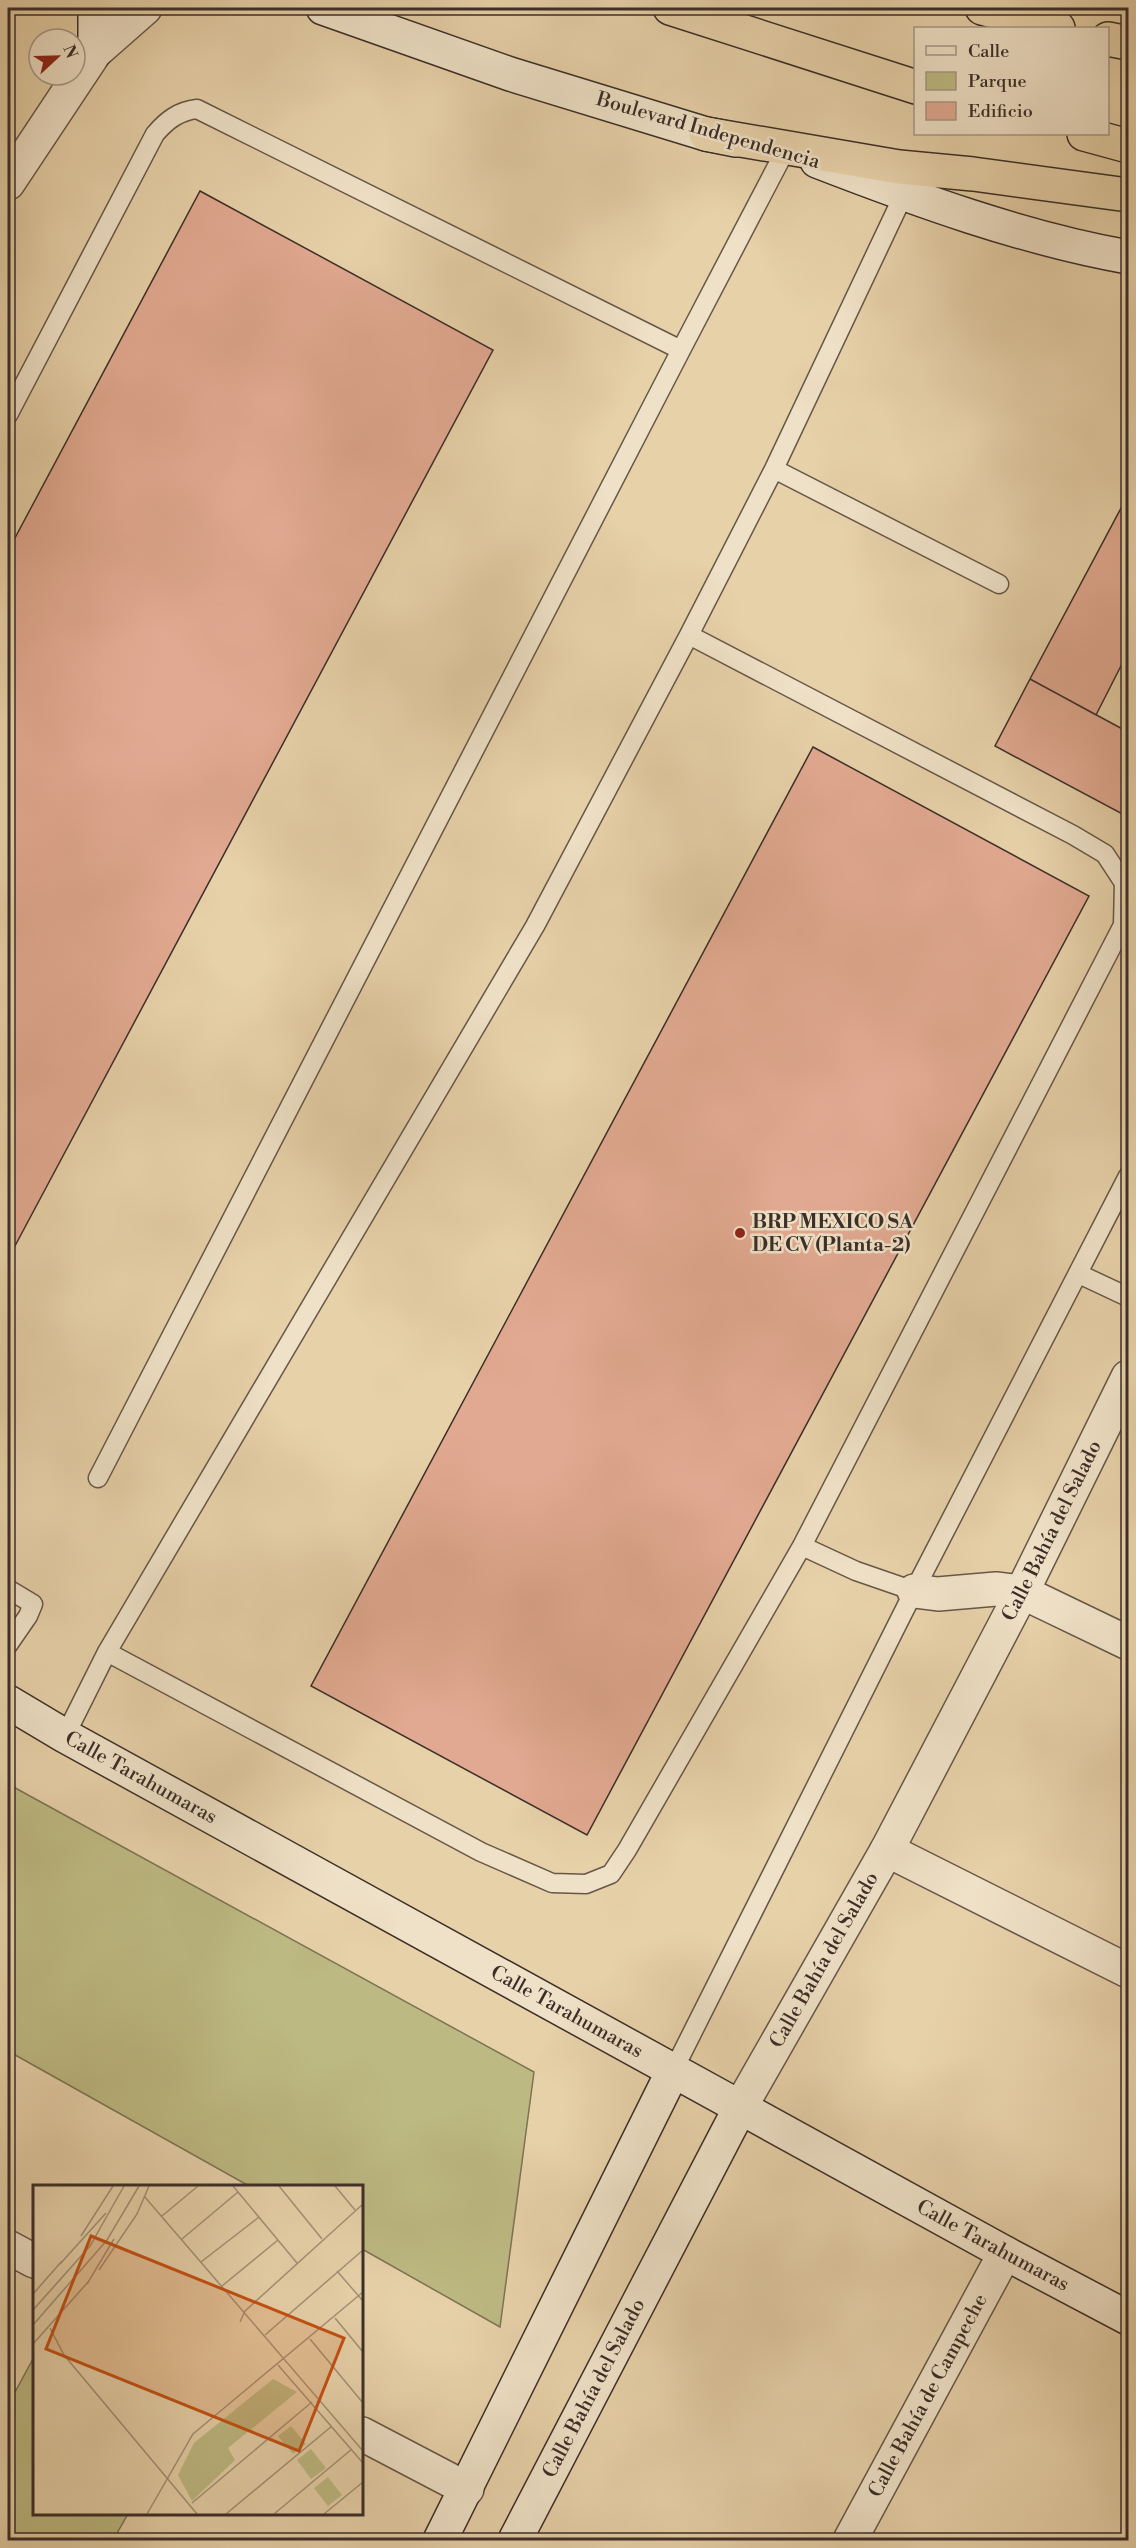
<svg xmlns="http://www.w3.org/2000/svg" width="1136" height="2548" viewBox="0 0 1136 2548" font-family="'Libre Bodoni',serif">
  <style>
    .green { fill: #bdb982; stroke: #7c7455; stroke-width: 1.5 }
    .building { fill: #e1a991; stroke: #3b2e28; stroke-width: 1.5 }
    .lines { fill: none; stroke-linecap: round; stroke-linejoin: round }
    .lane-casing { stroke: #665748; stroke-width: 21 }
    .street-casing { stroke: #665748; stroke-width: 36 }
    .secondary-casing { stroke: #3b2e28; stroke-width: 36 }
    .highway-casing { stroke: #3b2e28; stroke-width: 36 }
    .lane { stroke: #efe1c7; stroke-width: 18 }
    .street { stroke: #efe1c7; stroke-width: 33 }
    .secondary { stroke: #efe1c7; stroke-width: 33 }
    .highway { stroke: #e7d1a9; stroke-width: 33 }
    .poi-dot { fill: #8f2418; stroke: #efe1c7; stroke-width: 2 }
    .labels { text-anchor: middle; dominant-baseline: central; stroke-width: 5; stroke-linejoin: round; paint-order: stroke }
    .street-label { font-size: 20px; fill: #3b2e28; stroke: #efe1c7 }
    .poi-label { font-size: 20px; font-weight: bold; fill: #3b2e28; stroke: #efe1c7; text-anchor: start }
    .inset-road { fill: none; stroke: #a29075; stroke-width: 1.5 }
    .view { fill: #c55012; fill-opacity: 0.15; stroke: #c55012; stroke-width: 3 }
    .inset-edge { fill: none; stroke: #3b2e28; stroke-width: 3 }
  </style>
  <rect width="100%" height="100%" fill="#e7d1a9"/>
  <filter id="stains"><feTurbulence type="fractalNoise" baseFrequency=".00333" numOctaves="4"/><feColorMatrix values="0 0 0 0 .2 0 0 0 0 .09 0 0 0 0 .02 0 0 0 .5 -.17"/></filter>
  <radialGradient id="worn" r=".72"><stop offset=".6" stop-color="#630" stop-opacity="0"/><stop offset="1" stop-color="#630" stop-opacity=".3"/></radialGradient>
  <!-- green -->
  <path class="green" d="M8,1784L534,2072L500,2327L362,2249V2186H249L8,2051Z
    M34,2357V2514H128L113,2540H13L8,2538V2405Z"/>
  <!-- building -->
  <path class="building" d="M200,191L493,350L8,1259V551Z
    M1128,495V652L1096,715L1030,679Z
    M1030,679L1128,732V817L995,746Z
    M813,747L1089,896L587,1835L311,1686Z"/>
  <g class="lines">
    <!-- lane casing -->
    <g class="lane-casing">
      <path id="lane" d="M8,415L155,134C167,120 179,111 197,109L681,350L786,149
        M774,469L999,584
        M1079,1274L1128,1297
        M98,1478L681,350
        M802,1546L856,1571L914,1591
        M8,1589L33,1604L28,1616L8,1645
        M107,1652L481,1852L552,1883L586,1884L611,1874L627,1850L802,1546L1123,925L1124,883L1105,854L1073,835L689,635
        M65,1736L107,1652L535,926L689,635L774,469L904,194
        M673,2071L914,1591L1128,1176"/>
    </g>
    <!-- street casing -->
    <g class="street-casing">
      <g id="street">
        <path d="M8,183L95,52L145,8"/>
        <path d="M914,1591L938,1594L996,1589L1022,1592L1128,1643"/>
        <path d="M887,1850L1128,1971"/>
        <path id="s1" d="M741,2106L887,1850L1022,1592L1128,1377"/>
        <path d="M8,2247L34,2261"/>
        <path d="M362,2434L467,2489"/>
        <path id="s2" d="M850,2540L1005,2253"/>
      </g>
    </g>
    <!-- secondary casing -->
    <g class="secondary-casing">
      <g id="secondary">
        <path d="M323,8L510,74L706,134L736,140"/>
        <path d="M95,52V8"/>
        <path d="M817,161C918,200 1022,238 1128,257"/>
        <path id="s3" d="M8,1702L65,1736L1005,2253L1128,2318"/>
        <path d="M440,2540L673,2071"/>
        <path id="s4" d="M515,2540L741,2106"/>
      </g>
    </g>
    <!-- highway casing -->
    <g class="highway-casing">
      <path id="highway" d="M670,8L916,87
        M982,8L1058,28
        M1108,39L1128,43
        M706,134L899,167L973,174L1128,195
        M1084,134L1128,146"/>
    </g>
    <!-- lane -->
    <use href="#lane" class="lane"/>
    <!-- street -->
    <use href="#street" class="street"/>
    <!-- secondary -->
    <use href="#secondary" class="secondary"/>
    <!-- highway -->
    <use href="#highway" class="highway"/>
  </g>
  <!-- markers -->
  <circle class="poi-dot" cx="740" cy="1233" r="6"/>
  <g class="labels">
    <!-- street labels -->
    <g class="street-label">
      <text transform="translate(708 131) rotate(16)">Boulevard Independencia</text>
      <text stroke="none"><textPath href="#s1" startOffset="654">Calle Bahía del Salado</textPath></text>
      <text stroke="none"><textPath href="#s3" startOffset="153">Calle Tarahumaras</textPath></text>
      <text stroke="none"><textPath href="#s1" startOffset="168">Calle Bahía del Salado</textPath></text>
      <text stroke="none"><textPath href="#s3" startOffset="639">Calle Tarahumaras</textPath></text>
      <text stroke="none"><textPath href="#s3" startOffset="1125">Calle Tarahumaras</textPath></text>
      <text stroke="none"><textPath href="#s4" startOffset="171">Calle Bahía del Salado</textPath></text>
      <text stroke="none"><textPath href="#s2" startOffset="164">Calle Bahía de Campeche</textPath></text>
    </g>
    <!-- poi labels -->
    <g class="poi-label">
      <text x="752" y="1222">BRP MEXICO SA<tspan x="752" dy="23">DE CV (Planta-2)</tspan></text>
    </g>
  </g>
  <!-- overview -->
  <g transform="translate(33 2185)">
    <rect width="330" height="330" fill="#e7d1a9"/>
    <path d="M240,194L264,207L195,263L202,275L159,316L145,290L161,258ZM258,241L273,259L260,269L245,251ZM278,264L293,283L278,294L264,275ZM295,292L309,310L295,321L281,303Z" fill="#bdb982"/>
    <path class="inset-road" d="M200,1L264,78M246,1L289,54M302,1L322,25M111,11L330,266M129,31L165,1M48,51L80,1M149,54L205,7M168,77L226,32M27,79L73,28M66,85L104,29L116,1M304,86L330,116M54,99L81,54M189,101L245,55M0,109L29,76M0,125L57,61L91,1M302,133L330,167M207,137L212,126L330,19M0,140L74,55L106,1M17,143L31,170L164,329M232,150L330,65M277,154L330,218M0,159L55,97M245,180L330,278M159,318L279,217M114,329L160,249L330,107M193,329L299,241M241,329L319,264M291,329L330,297"/>
    <path class="view" d="M58,51L311,153L266,266L13,164Z"/>
    <rect width="330" height="330" class="inset-edge"/>
  </g>
  <!-- margin -->
  <rect width="1136" height="2548" fill="none" stroke="#e7d1a9" stroke-width="30"/>
  <rect x="9" y="9" width="1118" height="2530" fill="none" stroke="#3b2e28" stroke-width="3"/>
  <rect x="15" y="15" width="1106" height="2518" fill="none" stroke="#3b2e28" stroke-width="1.5"/>
  <!-- legend -->
  <rect x="914" y="27" width="195" height="108" fill="#efe1c7" stroke="#a79987" stroke-width="1.5"/>
  <rect x="926" y="46" width="30" height="9" fill="#efe1c7" stroke="#a79987" stroke-width="1.5"/>
  <text x="968" y="57" font-size="18" fill="#3b2e28">Calle</text>
  <rect x="926" y="72" width="30" height="18" fill="#bdb982" stroke="#a79987" stroke-width="1.5"/>
  <text x="968" y="87" font-size="18" fill="#3b2e28">Parque</text>
  <rect x="926" y="102" width="30" height="18" fill="#e1a991" stroke="#a79987" stroke-width="1.5"/>
  <text x="968" y="117" font-size="18" fill="#3b2e28">Edificio</text>
  <!-- north arrow -->
  <g transform="translate(57 57) rotate(68)"><circle r="28" fill="#efe1c7" stroke="#a79987" stroke-width="1.5"/>
  <path d="M0-4.5L10 22L0 15L-10 22Z" fill="#8f2418"/>
  <text y="-9" font-size="16" font-weight="bold" text-anchor="middle" fill="#3b2e28">N</text>
  </g>
  <rect width="100%" height="100%" filter="url(#stains)"/>
  <rect width="100%" height="100%" fill="url(#worn)"/>
</svg>
